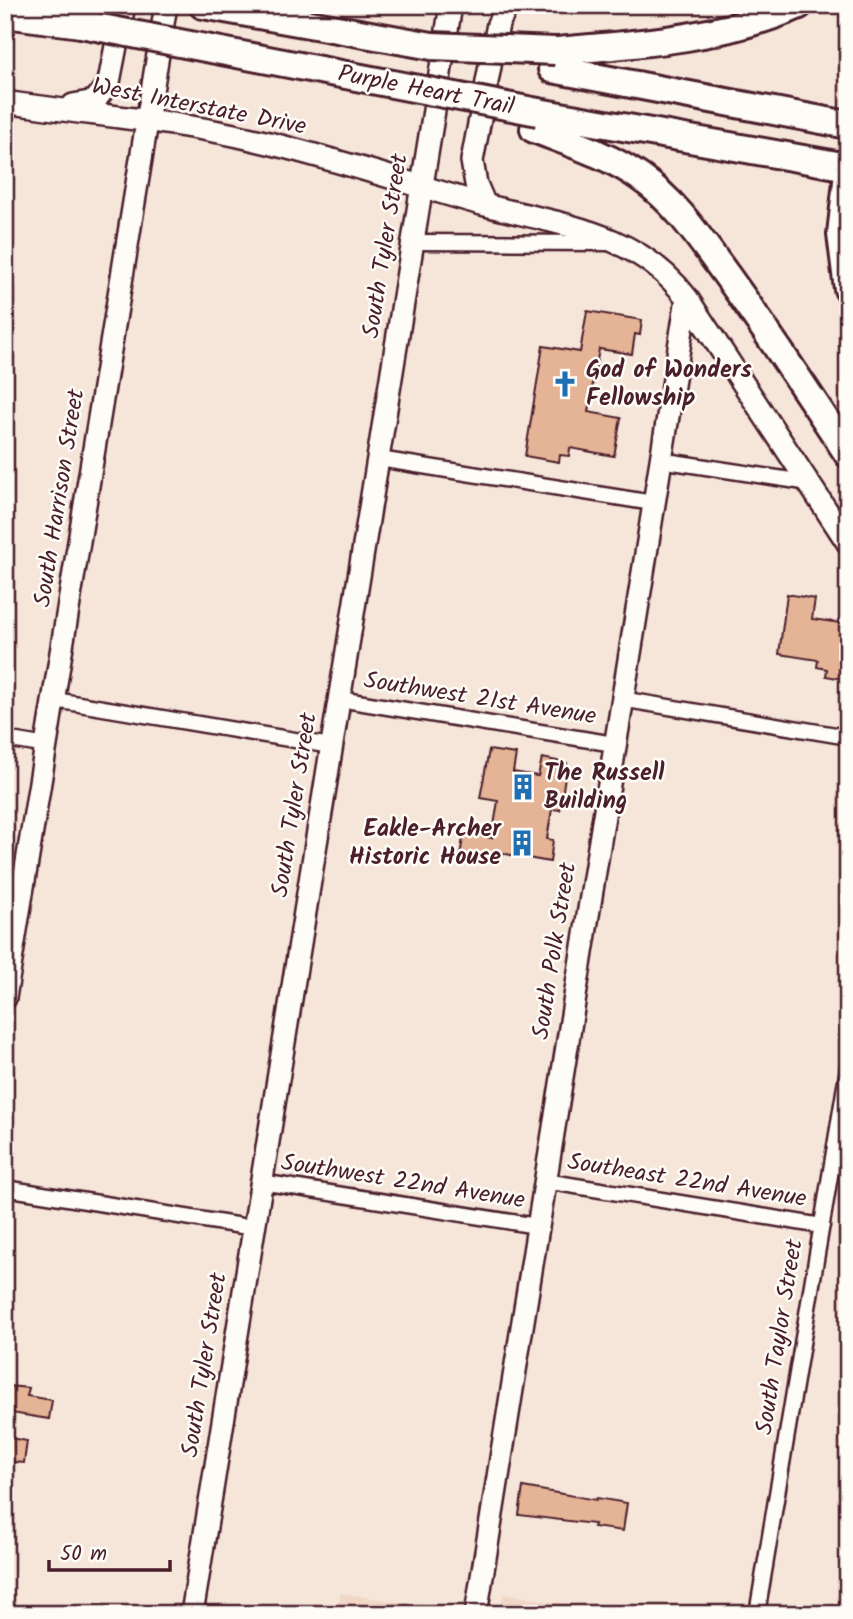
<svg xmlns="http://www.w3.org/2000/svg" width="853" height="1619" viewBox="0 0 853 1619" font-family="Kalam,sans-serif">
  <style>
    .built { fill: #f1d7c6 }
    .building { fill: #e5b396; stroke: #4a1f2b; stroke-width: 2 }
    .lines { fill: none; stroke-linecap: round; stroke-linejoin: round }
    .street-casing { stroke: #4a1f2b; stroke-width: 19 }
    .secondary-casing { stroke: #4a1f2b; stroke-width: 26 }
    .highway-casing { stroke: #4a1f2b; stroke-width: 32 }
    .street { stroke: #fdfcf7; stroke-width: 14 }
    .secondary { stroke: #fdfcf7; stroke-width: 21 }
    .highway { stroke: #fdfcf7; stroke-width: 26 }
    .highway-bridge-casing { stroke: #4a1f2b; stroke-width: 32; stroke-linecap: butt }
    .highway-bridge { stroke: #fdfcf7; stroke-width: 26 }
    .labels { text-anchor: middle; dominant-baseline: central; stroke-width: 5; stroke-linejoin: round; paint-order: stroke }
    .street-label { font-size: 24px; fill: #4a1f2b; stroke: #fdfcf7 }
    .poi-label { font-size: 24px; font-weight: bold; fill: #4a1f2b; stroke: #fdfcf7; text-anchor: start }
  </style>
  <rect width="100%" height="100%" fill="#f6e6da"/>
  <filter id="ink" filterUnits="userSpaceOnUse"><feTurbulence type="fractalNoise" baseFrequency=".0143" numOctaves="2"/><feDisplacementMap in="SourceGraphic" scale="14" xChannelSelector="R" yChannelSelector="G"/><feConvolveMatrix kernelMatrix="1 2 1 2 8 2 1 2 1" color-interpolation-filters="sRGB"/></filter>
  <g filter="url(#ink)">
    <!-- built -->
    <path class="built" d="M341,1593L446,1610L445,1614H337Z
      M503,1594L514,1595L610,1612V1614H500Z"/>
    <!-- building -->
    <path class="building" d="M587,311L642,320L640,335L635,334L632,354L599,349L588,412L621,418L614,456L570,448L569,456L560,455L559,462L525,456L543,346L580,352Z
      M787,594L815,599L812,619L848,624V680L826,676L827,669L817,667L818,660L779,654Z
      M489,750L516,754L513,772L538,776L542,758L567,763L560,810L552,809L547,839L553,840L550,862L495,852L493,861L460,855L464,833L492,838L498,801L480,798Z
      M8,1386L29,1388L27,1396L52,1400L49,1419L5,1412Z
      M5,1437L27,1441L24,1463L5,1461Z
      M523,1487L596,1500L597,1498L627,1503L623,1531L593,1527L594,1524L519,1515Z"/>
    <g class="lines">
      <!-- street casing -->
      <g class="street-casing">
        <path id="street" d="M413,242L608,243
          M379,459L653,503
          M660,460L810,483
          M339,699L614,744
          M621,699L848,737
          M55,700L331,746
          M5,739L47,746
          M833,1159L848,1162
          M545,1181L822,1226
          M261,1182L537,1226
          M5,1188L254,1228
          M757,1614L848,1068"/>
      </g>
      <!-- secondary casing -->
      <g class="secondary-casing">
        <path id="secondary" d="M5,102C89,115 174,120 256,140C334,158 409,184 485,205C561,225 636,231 687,298L848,543
          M73,105L95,101L109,82L124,5
          M485,205L476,184L472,161L498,24L508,5
          M5,998L166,5
          M192,1614L451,5
          M476,1614L687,298"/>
      </g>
      <!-- highway casing -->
      <g class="highway-casing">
        <path id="highway" d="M203,5L432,46
          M5,14L81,24
          M555,51C640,44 721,39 799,5
          M552,69L848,125
          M538,112L848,167
          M534,129C570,143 609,155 641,178C677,203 699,238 725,273C768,332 808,393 848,454
          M848,173L841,234L848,289"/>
      </g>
      <!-- street -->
      <use href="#street" class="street"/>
      <!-- secondary -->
      <use href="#secondary" class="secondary"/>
      <!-- highway -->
      <use href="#highway" class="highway"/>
      <!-- highway-bridge casing -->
      <g class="highway-bridge-casing">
        <path id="highway-bridge" d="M81,24L538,112
          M432,46L555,51"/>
      </g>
      <!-- highway-bridge -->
      <use href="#highway-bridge" class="highway-bridge"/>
    </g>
  </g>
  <!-- icons -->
  <defs>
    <g id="church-bare" transform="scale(2.1)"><path d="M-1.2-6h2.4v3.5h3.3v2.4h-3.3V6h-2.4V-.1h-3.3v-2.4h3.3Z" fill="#1f6fb2" stroke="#fdfcf7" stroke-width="2.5" paint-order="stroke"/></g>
    <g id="building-bare" transform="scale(2.1)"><path d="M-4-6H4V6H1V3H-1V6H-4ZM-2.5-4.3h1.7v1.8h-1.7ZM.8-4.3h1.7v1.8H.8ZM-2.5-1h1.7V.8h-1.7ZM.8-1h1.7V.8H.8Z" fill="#1f6fb2" stroke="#fdfcf7" stroke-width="2.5" paint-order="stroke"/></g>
  </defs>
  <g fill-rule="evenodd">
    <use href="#church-bare" x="565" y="384"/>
    <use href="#building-bare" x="523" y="787"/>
    <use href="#building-bare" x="522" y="843"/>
  </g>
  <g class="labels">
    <!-- street labels -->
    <g class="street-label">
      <text transform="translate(426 91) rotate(11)">Purple Heart Trail</text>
      <text transform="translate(199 107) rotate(11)">West Interstate Drive</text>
      <text transform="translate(386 246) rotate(-81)">South Tyler Street</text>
      <text transform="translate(60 498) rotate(-81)">South Harrison Street</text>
      <text transform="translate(480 699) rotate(9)">Southwest 21st Avenue</text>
      <text transform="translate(295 805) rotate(-81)">South Tyler Street</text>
      <text transform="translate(555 951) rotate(-81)">South Polk Street</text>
      <text transform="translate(687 1181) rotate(9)">Southeast 22nd Avenue</text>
      <text transform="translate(403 1182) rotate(9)">Southwest 22nd Avenue</text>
      <text transform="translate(780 1337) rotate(-81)">South Taylor Street</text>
      <text transform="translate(205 1365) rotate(-81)">South Tyler Street</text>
    </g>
    <!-- poi labels -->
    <g class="poi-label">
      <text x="586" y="370">God of Wonders<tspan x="586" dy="28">Fellowship</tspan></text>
      <text x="544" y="773">The Russell<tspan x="544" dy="28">Building</tspan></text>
      <text x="501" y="829" text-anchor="end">Eakle-Archer<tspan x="501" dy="28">Historic House</tspan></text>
    </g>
  </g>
  <!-- margin -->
  <rect width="853" height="1619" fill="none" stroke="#fdfcf7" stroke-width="28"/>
  <rect x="14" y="14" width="825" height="1591" fill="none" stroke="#4a1f2b" stroke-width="2.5" filter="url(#ink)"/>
  <!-- scale -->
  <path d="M49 1560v10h121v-10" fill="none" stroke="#4a1f2b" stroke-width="3.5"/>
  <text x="60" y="1560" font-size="21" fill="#4a1f2b" stroke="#fdfcf7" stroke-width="5" paint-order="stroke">50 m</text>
</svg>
